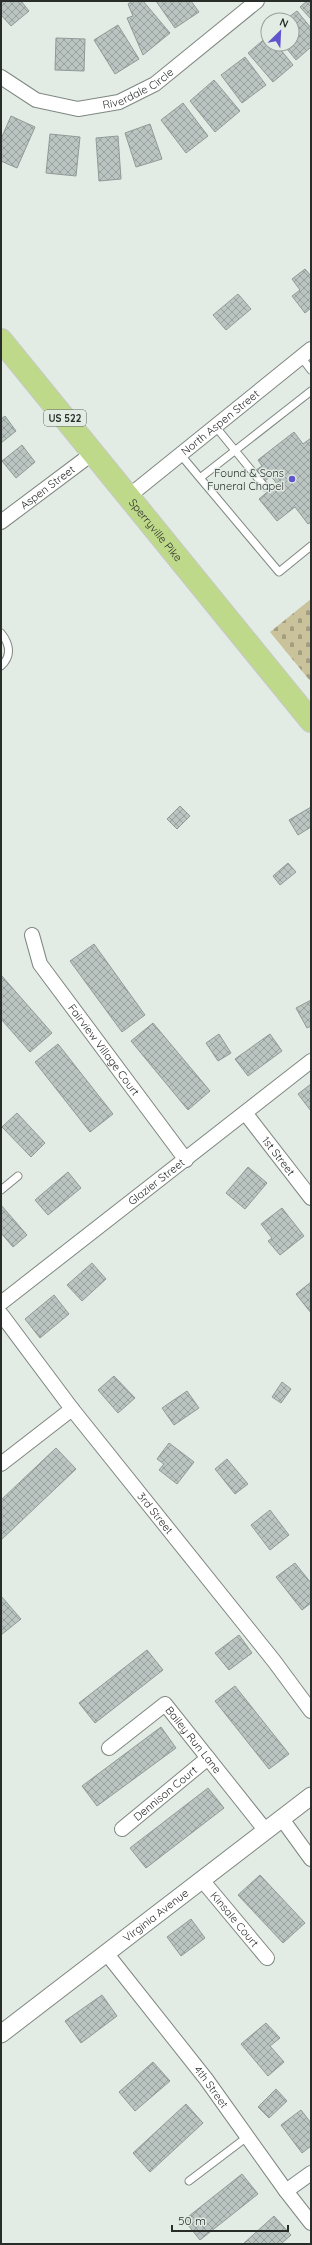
<svg xmlns="http://www.w3.org/2000/svg" width="312" height="2245" viewBox="0 0 312 2245" font-family="Quicksand,sans-serif">
  <style>
    .cemetery { fill: url(#cemetery-stones) }
    .building { fill: url(#building-cross-hatch); stroke: #909b98 }
    .lines { fill: none; stroke-linecap: round; stroke-linejoin: round }
    .service-casing { stroke: #7f8781; stroke-width: 9 }
    .minor-casing { stroke: #7f8781; stroke-width: 16 }
    .tertiary-casing { stroke: #7f8781; stroke-width: 19 }
    .primary-casing { stroke: #c7c8c8; stroke-width: 24 }
    .service { stroke: #fff; stroke-width: 7 }
    .minor { stroke: #fff; stroke-width: 14 }
    .tertiary { stroke: #fff; stroke-width: 17 }
    .primary { stroke: #bfd98a; stroke-width: 22 }
    .poi-dot { fill: #6154cd; stroke: #e2ebe4; stroke-width: 1.5 }
    .labels { text-anchor: middle; dominant-baseline: central; stroke-width: 3; stroke-linejoin: round; paint-order: stroke }
    .shield { fill: #e2ebe4; stroke: #606662; stroke-width: 1 }
    .shield-label { font-size: 10px; font-weight: bold; fill: #292d2a }
    .street-label { font-size: 11px; fill: #292d2a; stroke: #e2ebe4 }
    .poi-label { font-size: 11px; fill: #292d2a; stroke: #e2ebe4; text-anchor: end }
  </style>
  <defs>
    <pattern id="cemetery-stones" width="16" height="16" patternUnits="userSpaceOnUse"><rect width="16" height="16" fill="#c9c29b"/><path d="M2 7V4a2 2 0 0 1 4 0v3zM10 15v-3a2 2 0 0 1 4 0v3z" fill="#a39e7f"/></pattern>
    <pattern id="building-cross-hatch" width="8" height="8" patternUnits="userSpaceOnUse"><rect width="8" height="8" fill="#bac5c2"/><path d="M0 0l8 8M0 8l8-8" fill="none" stroke="#97a09e"/></pattern>
  </defs>
  <rect width="100%" height="100%" fill="#e2ebe4"/>
  <!-- cemetery -->
  <path class="cemetery" d="M311,599V682L270,632Z"/>
  <!-- building -->
  <path class="building" d="M1,1H21L29,11L11,26L1,15Z
    M132,1H143L170,33L143,55L127,18L133,16L128,4Z
    M156,1H191L199,12L175,28Z
    M307,1H311V19L300,7Z
    M297,11L311,28V47L296,60L283,44H292V20H285Z
    M118,25L139,59L115,74L94,40Z
    M268,36V44H276L293,65L273,82L248,53Z
    M56,38L85,39L84,71L55,70Z
    M245,57L266,85L242,103L221,75Z
    M214,80L240,111L215,132L190,101Z
    M183,103L208,136L186,153L161,120Z
    M11,116L35,127L17,168L1,161V139Z
    M150,124L162,159L136,167L125,133Z
    M50,134L80,137L76,176L46,173Z
    M118,136L121,179L99,181L96,138Z
    M305,269L311,276V308L305,313L292,296L300,290L292,279Z
    M238,294L251,309L226,330L213,315Z
    M5,416L16,431L1,443V419Z
    M294,432L303,444L311,438V522L308,524L295,507L277,521L259,499L277,484L271,476L265,481L256,470L262,466L258,460Z
    M22,445L35,462L16,478L2,461Z
    M180,806L190,816L177,829L167,819Z
    M311,807V827L298,835L289,820Z
    M288,863L296,872L280,885L273,876Z
    M94,944L145,1015L122,1032L70,961Z
    M1,975L52,1033L30,1052L1,1019Z
    M311,1000V1026L307,1028L296,1008Z
    M153,1023L210,1091L188,1110L131,1041Z
    M219,1034L231,1053L218,1061L206,1043Z
    M270,1034L282,1051L248,1076L235,1059Z
    M58,1044L113,1114L90,1132L35,1062Z
    M311,1084V1111L298,1094Z
    M17,1113L45,1143L31,1157L2,1127Z
    M248,1167L267,1183L245,1209L226,1193Z
    M68,1172L81,1188L48,1215L35,1200Z
    M1,1205L27,1235L13,1247L1,1233Z
    M282,1208L304,1236L280,1255L268,1241L272,1238L261,1224Z
    M92,1263L106,1279L82,1301L67,1285Z
    M311,1282V1313L296,1294Z
    M54,1295L69,1314L40,1338L25,1319Z
    M114,1376L135,1398L118,1413L98,1390Z
    M282,1382L291,1389L281,1403L272,1397Z
    M187,1391L199,1408L174,1425L162,1408Z
    M169,1443L194,1462L177,1484L159,1470L164,1464L157,1459Z
    M56,1448L76,1469L1,1540V1500Z
    M227,1459L248,1484L235,1494L215,1469Z
    M270,1510L289,1535L270,1550L251,1525Z
    M295,1563L311,1583V1603L302,1610L276,1577Z
    M1,1596L21,1619L1,1635Z
    M239,1635L252,1653L229,1670L215,1653Z
    M147,1650L163,1670L95,1723L79,1703Z
    M235,1686L289,1754L269,1769L215,1701Z
    M161,1727L176,1748L97,1806L82,1786Z
    M208,1788L224,1808L146,1868L130,1848Z
    M260,1875L305,1923L283,1943L238,1895Z
    M191,1919L205,1938L181,1956L167,1937Z
    M102,1995L117,2016L81,2043L65,2021Z
    M266,2023L280,2038L270,2046L284,2062L268,2076L241,2044Z
    M153,2062L170,2081L135,2111L119,2092Z
    M276,2089L287,2101L269,2118L258,2107Z
    M186,2104L203,2123L150,2172L133,2153Z
    M301,2110L311,2123V2146L302,2153L281,2125Z
    M242,2174L258,2194L200,2240L184,2220Z
    M274,2216L291,2235L281,2244H243Z"/>
  <g class="lines">
    <!-- service casing -->
    <g class="service-casing">
      <path id="service" d="M301,357L311,370
        M215,426L265,487
        M180,454L200,478L311,391
        M200,478L279,572L311,546
        M1,633C10,644 12,656 1,666
        M1,1190L18,1176
        M189,2181L247,2137"/>
    </g>
    <!-- minor casing -->
    <g class="minor-casing">
      <g id="minor">
        <path id="s1" d="M1,77L36,100L78,109L119,102L155,84L257,1"/>
        <path id="s2" d="M129,496L311,349"/>
        <path id="s3" d="M1,522L93,453"/>
        <path id="s4" d="M32,935L40,964L186,1160"/>
        <path id="s5" d="M246,1114L311,1198"/>
        <path id="s6" d="M1,1303L311,1061"/>
        <path id="s7" d="M1,1314L72,1409L274,1661L311,1711"/>
        <path d="M1,1464L72,1409"/>
        <path id="s8" d="M109,1748L165,1704L266,1831"/>
        <path d="M282,1819L311,1859"/>
        <path id="s9" d="M122,1829L208,1758"/>
        <path id="s10" d="M202,1880L267,1958"/>
        <path id="s11" d="M107,1954L206,2079L286,2191L311,2223"/>
        <path d="M286,2191L311,2173"/>
      </g>
    </g>
    <!-- tertiary casing -->
    <g class="tertiary-casing">
      <g id="tertiary">
        <path id="s12" d="M1,2034L311,1796"/>
      </g>
    </g>
    <!-- primary casing -->
    <g class="primary-casing">
      <g id="primary">
        <path id="s13" d="M1,340L311,721"/>
      </g>
    </g>
    <!-- service -->
    <use href="#service" class="service"/>
    <!-- minor -->
    <use href="#minor" class="minor"/>
    <!-- tertiary -->
    <use href="#tertiary" class="tertiary"/>
    <!-- primary -->
    <use href="#primary" class="primary"/>
  </g>
  <!-- markers -->
  <circle class="poi-dot" cx="292" cy="479" r="4"/>
  <g class="labels">
    <!-- shield labels -->
    <rect class="shield" x="44" y="410" width="42" height="16" rx="3"/>
    <g class="shield-label">
      <text x="65" y="418">US 522</text>
    </g>
    <!-- street labels -->
    <g class="street-label">
      <text stroke="none"><textPath href="#s1" startOffset="149">Riverdale Circle</textPath></text>
      <text stroke="none"><textPath href="#s2" startOffset="117">North Aspen Street</textPath></text>
      <text stroke="none"><textPath href="#s3" startOffset="58">Aspen Street</textPath></text>
      <text stroke="none"><textPath href="#s13" startOffset="245">Sperryville Pike</textPath></text>
      <text stroke="none"><textPath href="#s4" startOffset="137">Fairview Village Court</textPath></text>
      <text stroke="none"><textPath href="#s5" startOffset="53">1st Street</textPath></text>
      <text stroke="none"><textPath href="#s6" startOffset="197">Glazier Street</textPath></text>
      <text stroke="none"><textPath href="#s7" startOffset="252">3rd Street</textPath></text>
      <text stroke="none"><textPath href="#s8" startOffset="117">Bailey Run Lane</textPath></text>
      <text stroke="none"><textPath href="#s9" startOffset="56">Dennison Court</textPath></text>
      <text stroke="none"><textPath href="#s12" startOffset="195">Virginia Avenue</textPath></text>
      <text stroke="none"><textPath href="#s10" startOffset="51">Kinsale Court</textPath></text>
      <text stroke="none"><textPath href="#s11" startOffset="169">4th Street</textPath></text>
    </g>
    <!-- poi labels -->
    <g class="poi-label">
      <text x="284" y="473">Found &amp; Sons<tspan x="284" dy="13">Funeral Chapel</tspan></text>
    </g>
  </g>
  <!-- border -->
  <rect width="312" height="2245" fill="none" stroke="#292d2a" stroke-width="4"/>
  <!-- north arrow -->
  <g transform="translate(280 32) rotate(24)"><circle r="19" fill="#e2ebe4" stroke="#989f9a"/>
  <path d="M0-3L7 15L0 10L-7 15Z" fill="#6154cd"/>
  <text y="-6" font-size="11" font-weight="bold" text-anchor="middle" fill="#292d2a">N</text>
  </g>
  <!-- scale -->
  <path d="M172 2225v6h116v-6" fill="none" stroke="#292d2a" stroke-width="2"/>
  <text x="178" y="2225" font-size="12" fill="#292d2a" stroke="#e2ebe4" stroke-width="3" paint-order="stroke">50 m</text>
</svg>
